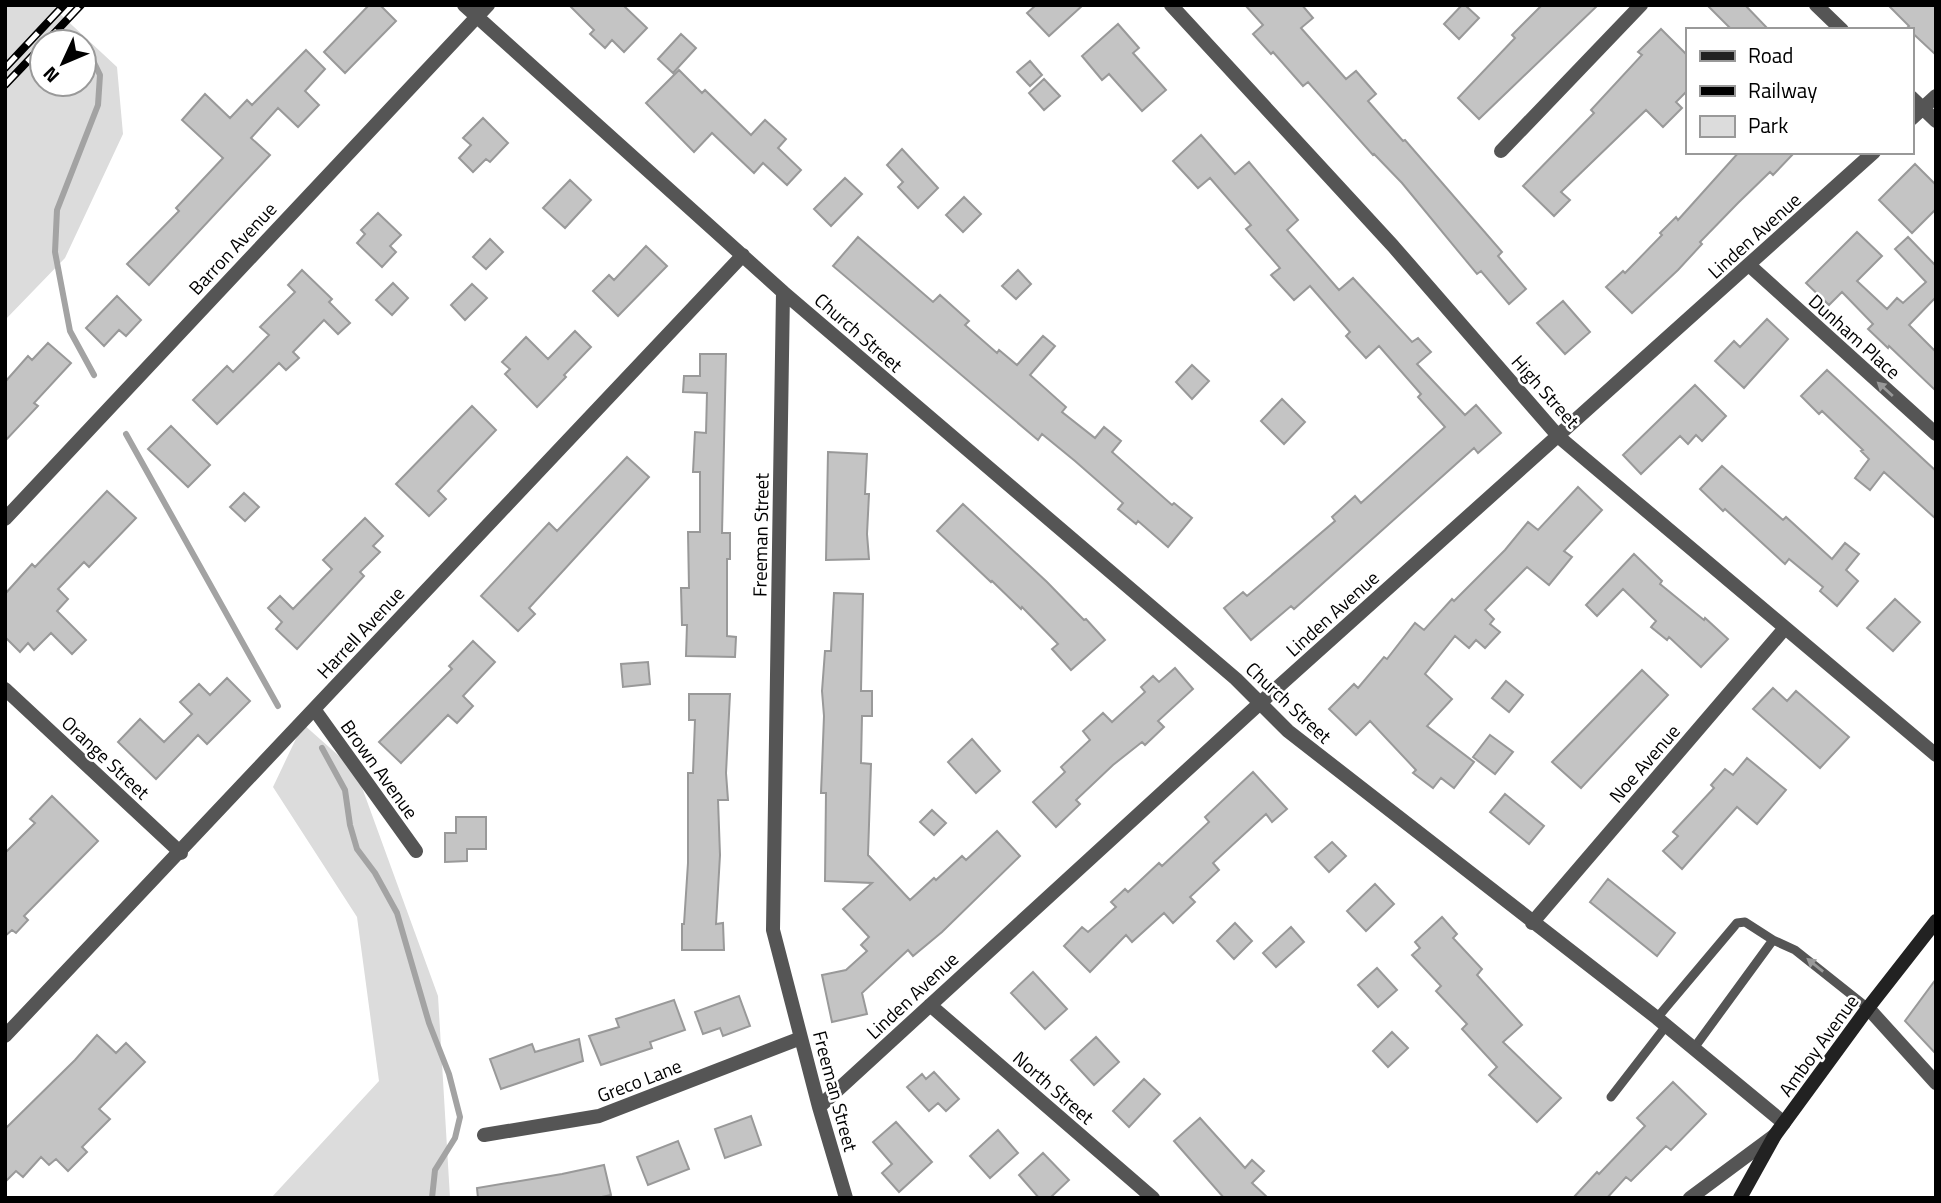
<svg xmlns="http://www.w3.org/2000/svg" width="1941" height="1203" viewBox="0 0 1941 1203" font-family="'Titillium Web',sans-serif">
  <style>
    .green { fill: #dcdcdc; fill-rule: evenodd }
    .lines { fill: none; stroke-linecap: round; stroke-linejoin: round }
    .stream { stroke: #a3a3a3; stroke-width: 6 }
    .building { fill: #c4c4c4; stroke: #999; stroke-width: 2 }
    .service { stroke: #555; stroke-width: 9 }
    .minor { stroke: #555; stroke-width: 14 }
    .secondary { stroke: #222; stroke-width: 14 }
    .rail-casing { stroke: #000; stroke-width: 8 }
    .rail { stroke: #fff; stroke-width: 5; stroke-dasharray: 16; stroke-linecap: butt }
    .oneway { fill: #999 }
    .labels { text-anchor: middle; dominant-baseline: central; stroke-width: 5; stroke-linejoin: round; paint-order: stroke }
    .street-label { font-size: 19px; fill: #000; stroke: #fff }
  </style>
  <rect width="100%" height="100%" fill="#fff"/>
  <!-- green -->
  <path class="green" d="M5,5H66L59,13L117,67L123,134L65,258L5,320ZM42,42H84V84H42Z
    M303,724L356,771L438,996L450,1198H271L379,1081L357,917L273,787Z"/>
  <g class="lines">
    <!-- stream -->
    <path class="stream" d="M84,42L100,75L98,105L57,210L55,252L70,331L94,375
      M126,434L278,706
      M322,748L345,790L350,825L357,849L375,873L397,913L429,1023L449,1074L460,1117L455,1138L435,1170L432,1198"/>
  </g>
  <!-- building -->
  <path class="building" d="M369,5H380L396,21L345,73L324,52Z
    M569,5H623L647,28L624,52L612,40L605,48L590,34L594,30Z
    M1036,5H1083L1049,36L1027,13Z
    M1245,5H1302L1313,18L1301,28L1346,79L1356,71L1376,94L1368,101L1403,141L1405,140L1502,252L1498,256L1526,289L1509,304L1481,271L1477,274L1402,183L1374,154L1373,155L1308,82L1303,86L1273,52L1271,54L1253,34L1263,25Z
    M1462,5H1465L1479,18L1459,39L1444,24Z
    M1542,5H1598L1479,119L1458,98L1515,38L1512,35Z
    M1707,5H1745L1769,30H1732Z
    M1888,5H1936V55L1907,28L1909,26Z
    M1118,24L1139,48L1133,53L1166,90L1142,111L1109,74L1102,80L1082,56Z
    M1661,29L1687,55V91L1676,102L1682,108L1663,127L1646,110L1561,192L1570,200L1554,216L1523,186L1594,113L1591,110L1642,55L1638,52Z
    M681,34L696,48L673,73L658,59Z
    M306,50L325,69L305,91L319,105L298,127L278,108L251,138L270,155L149,285L127,264L179,211L176,208L223,158L182,120L205,94L230,118L247,100L252,105Z
    M1030,61L1042,75L1030,86L1017,72Z
    M679,70L702,93L705,90L751,135L765,120L786,139L778,148L801,170L787,185L763,163L754,173L712,133L694,152L646,103Z
    M1044,79L1060,96L1044,110L1029,93Z
    M483,118L508,143L490,162L486,159L473,172L459,158L471,145L463,138Z
    M1201,135L1235,174L1249,162L1298,220L1287,230L1339,290L1353,278L1412,342L1418,338L1431,352L1417,364L1465,415L1476,405L1501,433L1478,453L1474,448L1294,609L1291,606L1251,640L1224,608L1243,592L1247,596L1335,521L1332,517L1355,496L1361,503L1445,427L1418,397L1421,394L1379,346L1366,358L1346,336L1350,332L1310,286L1294,300L1271,275L1280,268L1246,229L1251,225L1210,178L1198,188L1173,161Z
    M902,149L938,188L918,208L898,187L903,182L887,165Z
    M1739,152H1795L1773,175L1770,172L1738,203L1700,242L1702,244L1678,270L1632,313L1606,287L1623,271L1625,273L1662,235L1660,233L1676,217L1678,220Z
    M1915,164L1936,185V209L1912,233L1879,200Z
    M845,178L862,194L831,226L814,209Z
    M570,180L591,200L565,228L543,208Z
    M964,197L981,214L963,232L946,215Z
    M378,213L401,235L390,246L396,252L382,267L357,243L365,234L361,230Z
    M1857,232L1882,256L1857,281L1887,309L1897,298L1903,303L1926,282L1895,249L1908,237L1936,266V297L1909,325L1936,352V391L1889,346L1888,348L1868,329L1873,324L1842,292L1829,305L1806,283Z
    M858,237L933,302L940,295L969,321L965,325L997,353L999,350L1017,365L1043,336L1055,346L1030,375L1066,407L1062,412L1095,438L1104,427L1121,441L1112,452L1172,505L1174,503L1192,518L1168,547L1138,521L1136,524L1118,509L1123,503L1075,461L1042,434L1038,440L833,266Z
    M490,239L503,252L486,269L473,257Z
    M646,246L667,266L618,316L593,291L609,275L614,280Z
    M302,270L332,299L329,302L350,323L338,334L324,320L293,352L299,358L286,370L279,363L217,424L193,400L227,366L233,372L269,335L260,327L295,292L288,285Z
    M1018,270L1031,284L1016,299L1002,286Z
    M393,283L408,298L392,315L376,300Z
    M472,284L487,298L465,320L451,305Z
    M117,296L141,320L126,336L119,330L104,346L86,328Z
    M1563,301L1590,332L1565,354L1537,323Z
    M1767,319L1788,339L1744,388L1715,361L1734,341L1740,347Z
    M575,331L591,347L564,375L566,377L537,407L505,374L510,369L502,362L526,337L548,359Z
    M48,343L71,363L34,403L38,406L5,441V382L28,356L32,360Z
    M700,354H726L722,533H730V559H727V636L736,637L735,657L686,656L687,625H682L681,588H689L688,532H700V472H693L695,432L706,433L707,393L683,392L684,376H700Z
    M1192,365L1209,381L1192,399L1176,382Z
    M1827,370L1936,471V519L1884,472L1870,490L1855,478L1869,459L1861,451L1863,450L1822,411L1819,414L1801,396Z
    M1695,385L1726,416L1702,441L1696,435L1688,444L1680,436L1641,474L1623,455Z
    M1282,399L1305,422L1284,444L1261,421Z
    M472,406L496,430L438,491L446,499L429,516L396,484Z
    M171,426L210,465L188,487L148,449Z
    M828,452L867,454L865,494H869L867,534L869,559L826,560Z
    M627,457L649,477L529,608L535,614L518,631L481,596L549,523L557,531Z
    M1722,466L1783,520L1786,517L1832,559L1845,543L1859,554L1846,570L1858,581L1837,606L1820,591L1823,587L1789,559L1785,564L1725,509L1723,511L1700,489Z
    M1578,487L1602,510L1564,551L1572,557L1549,585L1527,567L1485,610L1494,619L1490,624L1500,632L1485,648L1476,640L1469,648L1455,636L1425,674L1452,699L1427,726L1474,762L1454,788L1441,778L1433,788L1413,773L1416,770L1370,721L1356,735L1329,709L1354,684L1358,688L1384,657L1387,659L1415,623L1424,630L1452,599L1454,601L1505,550L1528,522L1538,530Z
    M107,491L136,518L89,567L84,562L58,589L68,599L57,611L86,640L72,654L51,633L34,650L28,643L20,652L5,637V594L32,564L35,567Z
    M244,493L259,507L245,521L230,507Z
    M963,504L1047,582L1084,620L1086,619L1105,640L1071,670L1052,649L1058,644L1022,607L1021,609L992,581L991,582L937,531Z
    M365,518L383,536L373,546L380,552L360,572L364,576L297,649L276,629L282,622L268,608L280,596L293,609L332,569L323,560Z
    M1634,554L1662,581L1660,584L1704,620L1705,618L1728,639L1701,667L1669,637L1667,640L1651,627L1656,621L1623,589L1597,616L1586,605Z
    M834,593L863,594L861,691H872V716H862L861,763L871,764L868,855L910,900L934,878L936,880L962,856L966,860L997,831L1020,856L942,932L913,956L908,950L862,993L867,1014L832,1022L822,975L846,970L867,951L861,945L869,937L843,909L872,883L825,881L826,793H821L824,716L822,691L825,651H831Z
    M1895,599L1920,622L1893,651L1867,628Z
    M473,641L495,662L463,696L473,706L457,723L448,715L401,763L379,742L452,669L449,666Z
    M648,662L650,684L623,687L621,664Z
    M1175,668L1193,689L1158,721L1164,727L1145,745L1142,742L1113,765L1076,800L1080,804L1056,827L1033,802L1065,772L1061,767L1090,740L1083,731L1103,713L1112,722L1145,692L1141,687L1153,676L1159,682Z
    M1642,670L1668,695L1581,788L1552,762Z
    M227,678L250,701L207,744L198,735L156,779L118,742L140,719L164,742L192,714L180,702L199,684L210,695Z
    M1506,681L1523,695L1509,712L1492,698Z
    M1773,688L1787,701L1796,691L1849,737L1820,768L1753,709Z
    M689,694H730L726,773L728,800H718L720,855L716,924L723,923L724,950H682V924H684L688,863V773H693L695,720H689Z
    M1490,735L1513,752L1495,774L1473,757Z
    M972,739L1000,771L976,793L948,762Z
    M1747,758L1786,790L1757,824L1737,807L1682,869L1663,851L1678,836L1673,832L1714,788L1711,785L1725,769L1733,775Z
    M1253,772L1287,809L1272,822L1266,814L1213,863L1219,870L1190,897L1195,902L1173,923L1164,913L1132,942L1126,935L1090,972L1064,946L1082,927L1088,932L1116,907L1111,902L1125,889L1128,892L1159,863L1162,866L1209,822L1205,817Z
    M1505,794L1544,826L1529,844L1490,812Z
    M52,796L98,841L24,916L28,920L16,933L12,930L5,936V853L35,823L30,819Z
    M932,810L946,823L934,835L920,822Z
    M456,817H486V849H467V861L445,862V833H456Z
    M1332,842L1346,856L1329,872L1315,857Z
    M1608,879L1675,933L1657,956L1590,902Z
    M1375,884L1394,904L1366,931L1347,911Z
    M1442,917L1457,934L1453,938L1482,969L1477,975L1522,1025L1503,1042L1561,1098L1537,1122L1489,1075L1497,1067L1462,1029L1467,1024L1436,991L1441,986L1412,955L1420,948L1415,942Z
    M1235,923L1252,941L1234,959L1217,941Z
    M1291,927L1304,942L1276,967L1263,953Z
    M1377,968L1397,990L1378,1007L1358,985Z
    M1033,972L1067,1009L1045,1029L1011,993Z
    M1936,979V1054L1905,1021Z
    M739,996L750,1026L723,1036L720,1028L703,1034L695,1012Z
    M674,1000L685,1030L650,1042L652,1048L601,1065L589,1036L619,1027L616,1019Z
    M1392,1032L1408,1048L1388,1067L1373,1051Z
    M97,1035L116,1053L126,1043L145,1062L99,1109L110,1119L82,1147L87,1152L68,1171L56,1159L49,1165L41,1157L23,1177L16,1171L5,1182V1129L75,1060Z
    M1096,1037L1119,1062L1094,1085L1071,1060Z
    M579,1039L583,1061L501,1089L490,1059L532,1044L535,1052Z
    M934,1072L959,1099L946,1111L938,1103L929,1111L907,1087L922,1074L926,1079Z
    M1144,1079L1160,1094L1129,1127L1113,1111Z
    M1673,1082L1706,1114L1671,1150L1666,1146L1631,1181L1626,1177L1607,1198H1573L1597,1172L1599,1174L1645,1126L1637,1118Z
    M751,1116L761,1145L725,1158L715,1129Z
    M1200,1118L1245,1168L1252,1160L1264,1171L1252,1183L1268,1198H1224L1174,1141Z
    M896,1122L932,1162L899,1192L882,1173L892,1164L873,1142Z
    M998,1130L1018,1153L990,1178L970,1156Z
    M678,1141L689,1169L648,1185L637,1157Z
    M1043,1153L1069,1180L1050,1198H1039L1019,1175Z
    M604,1165L611,1195L597,1198H478L477,1188L562,1174Z"/>
  <g class="lines">
    <!-- service -->
    <path class="service" d="M1657,1018L1737,923L1745,922L1773,940
      M1694,1048L1773,940L1795,950L1868,1008
      M1611,1097L1666,1026"/>
    <!-- minor -->
    <path class="minor" d="M464,5L783,292L773,930L819,1107L846,1198
      M1171,5L1393,246L1559,437L1936,755
      M1816,5L1842,30
      M1911,97L1936,121
      M1911,119L1936,96
      M1501,151L1641,5
      M1749,265L1936,434
      M783,292L1236,679L1288,731L1657,1018L1784,1123
      M5,519L488,5
      M5,689L181,853
      M314,709L416,851
      M1532,923L1785,628
      M930,1005L1153,1198
      M1868,1008L1936,1083
      M5,1036L743,255
      M819,1107L1259,704L1874,152
      M484,1135L599,1116L801,1038
      M1690,1198L1775,1135"/>
    <!-- secondary -->
    <path class="secondary" d="M1740,1198L1775,1135L1868,1008L1936,921"/>
    <!-- rail casing -->
    <g class="rail-casing">
      <path id="rail" d="M46,42L81,5
        M5,68L64,5
        M5,85L42,46"/>
    </g>
    <!-- rail -->
    <use href="#rail" class="rail"/>
  </g>
  <!-- one-way arrows -->
  <defs><path id="oneway-solid" d="M-6-.8H1V-3.2L6.5 0L1 3.2V.8H-6Z" transform="scale(1.75)"/></defs>
  <g class="oneway">
    <use href="#oneway-solid" transform="translate(1885 389) rotate(-138)"/>
    <use href="#oneway-solid" transform="translate(1815 965) rotate(-141)"/>
  </g>
  <g class="labels">
    <!-- street labels -->
    <g class="street-label">
      <text transform="translate(1754 235) rotate(-42)">Linden Avenue</text>
      <text transform="translate(232 248) rotate(-47)">Barron Avenue</text>
      <text transform="translate(859 332) rotate(41)">Church Street</text>
      <text transform="translate(1855 336) rotate(42)">Dunham Place</text>
      <text transform="translate(1546 391) rotate(48)">High Street</text>
      <text transform="translate(760 535) rotate(-89)">Freeman Street</text>
      <text transform="translate(1332 613) rotate(-42)">Linden Avenue</text>
      <text transform="translate(360 632) rotate(-47)">Harrell Avenue</text>
      <text transform="translate(1289 702) rotate(43)">Church Street</text>
      <text transform="translate(106 757) rotate(43)">Orange Street</text>
      <text transform="translate(1644 763) rotate(-49)">Noe Avenue</text>
      <text transform="translate(380 769) rotate(54)">Brown Avenue</text>
      <text transform="translate(912 995) rotate(-43)">Linden Avenue</text>
      <text transform="translate(1818 1045) rotate(-54)">Amboy Avenue</text>
      <text transform="translate(639 1080) rotate(-21)">Greco Lane</text>
      <text transform="translate(1054 1087) rotate(41)">North Street</text>
      <text transform="translate(836 1091) rotate(75)">Freeman Street</text>
    </g>
  </g>
  <!-- border -->
  <rect width="1941" height="1203" fill="none" stroke="#000000" stroke-width="14"/>
  <!-- legend -->
  <rect x="1686" y="28" width="228" height="126" fill="#ffffff" stroke="#999999" stroke-width="2"/>
  <rect x="1700" y="51" width="35" height="10" fill="#222222" stroke="#999999" stroke-width="2"/>
  <text x="1748" y="63" font-size="21" fill="#000000">Road</text>
  <rect x="1700" y="86" width="35" height="10" fill="#000000" stroke="#999999" stroke-width="2"/>
  <text x="1748" y="98" font-size="21" fill="#000000">Railway</text>
  <rect x="1700" y="116" width="35" height="21" fill="#dcdcdc" stroke="#999999" stroke-width="2"/>
  <text x="1748" y="133" font-size="21" fill="#000000">Park</text>
  <!-- north arrow -->
  <g transform="translate(63 63) rotate(226)"><circle r="33" fill="#ffffff" stroke="#999999" stroke-width="2"/>
  <path d="M0-5L12 26L0 18L-12 26Z" fill="#000000"/>
  <text y="-10" font-size="19" font-weight="bold" text-anchor="middle" fill="#000000">N</text>
  </g>
</svg>
